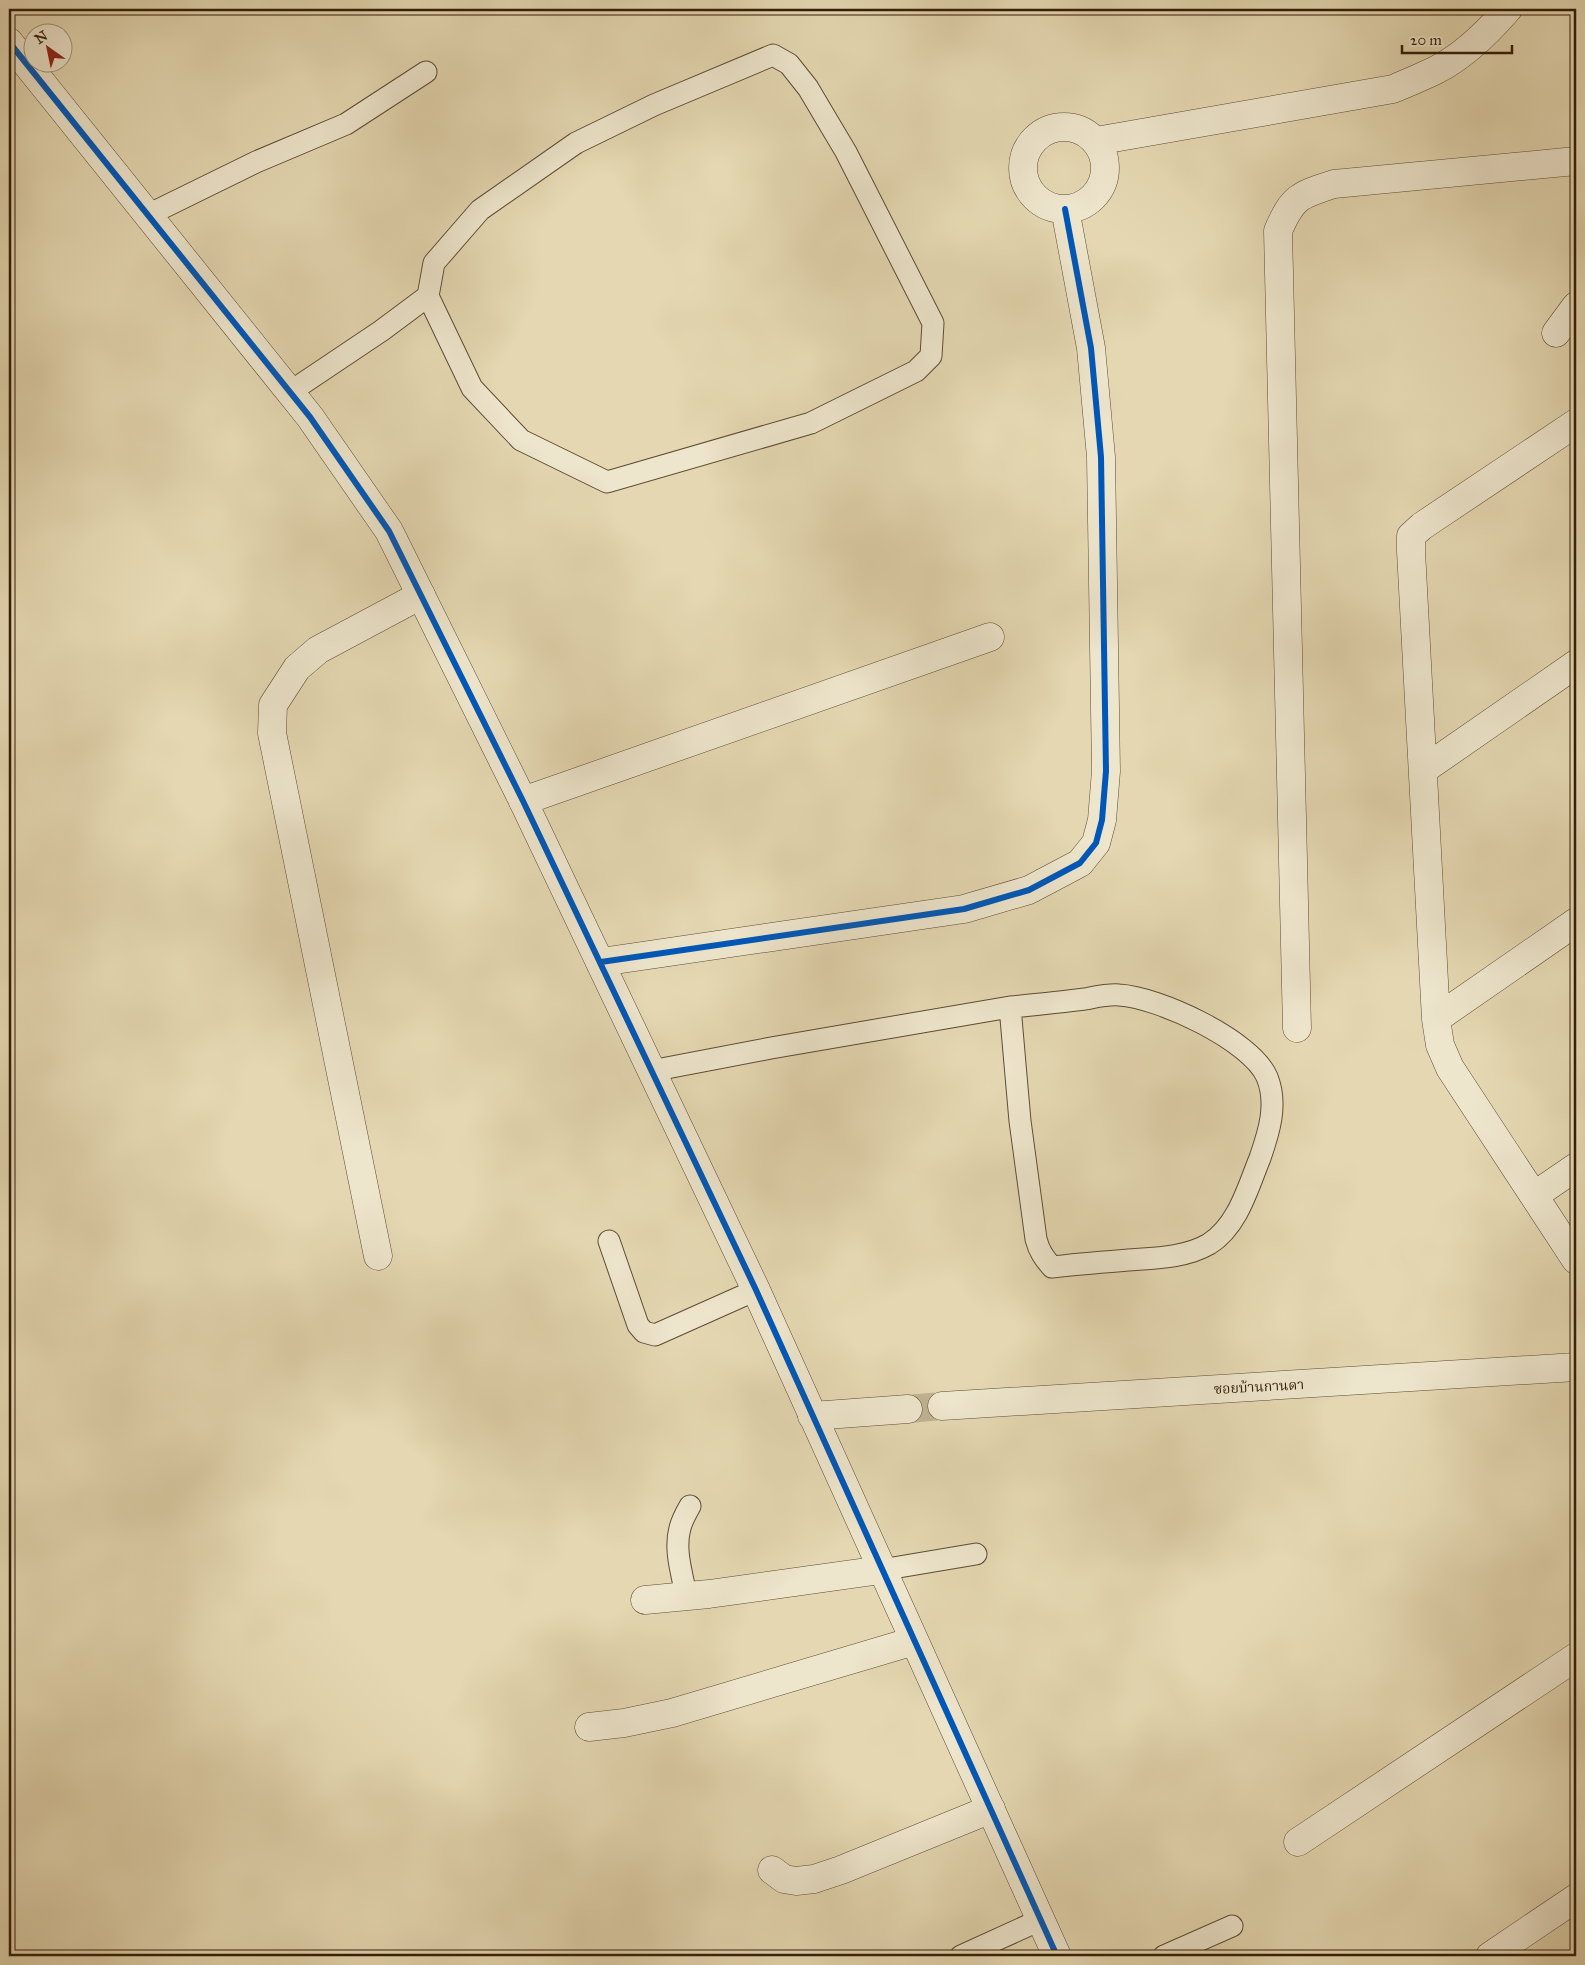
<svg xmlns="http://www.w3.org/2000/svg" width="1585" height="1965" viewBox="0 0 1585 1965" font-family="'IM FELL Great Primer','Noto Serif Thai',serif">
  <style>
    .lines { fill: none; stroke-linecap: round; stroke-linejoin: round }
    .minor-tunnel { stroke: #c0b290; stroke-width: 28; stroke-dasharray: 28 14; stroke-linecap: butt }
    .service-casing { stroke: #5e4c34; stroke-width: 23 }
    .minor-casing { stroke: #5e4c34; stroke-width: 29 }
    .tertiary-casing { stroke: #5e4c34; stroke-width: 29 }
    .service { stroke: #ede5cc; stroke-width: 21 }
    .minor { stroke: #ede5cc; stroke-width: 28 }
    .tertiary { stroke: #ede5cc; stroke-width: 28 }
    .cycleway-casing { stroke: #ede5cc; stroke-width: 9 }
    .cycleway { stroke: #0057b8; stroke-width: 6 }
    .labels { text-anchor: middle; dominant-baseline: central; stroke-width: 5; stroke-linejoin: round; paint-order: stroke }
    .street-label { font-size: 14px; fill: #321d0a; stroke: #ede5cc }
  </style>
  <rect width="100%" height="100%" fill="#e4d7b1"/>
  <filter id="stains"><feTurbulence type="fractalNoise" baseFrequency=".004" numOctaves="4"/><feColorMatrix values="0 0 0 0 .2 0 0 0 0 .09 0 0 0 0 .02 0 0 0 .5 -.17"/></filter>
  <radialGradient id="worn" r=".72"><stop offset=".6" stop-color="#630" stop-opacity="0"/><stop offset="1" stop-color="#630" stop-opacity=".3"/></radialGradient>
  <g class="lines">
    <!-- minor-tunnel -->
    <path class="minor-tunnel" d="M908,1409L942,1406"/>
    <!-- service casing -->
    <g class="service-casing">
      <path id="service" d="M773,55L789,64L808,88L846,152L933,323L931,356L916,371L811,423L607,482L521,440L472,388L428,296L434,263L480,210L576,143L654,105Z
        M148,215L256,162L346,124L426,72
        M290,392L381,331L428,296
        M651,1071L771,1048L1010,1007L1020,1121L1036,1239C1039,1251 1044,1258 1052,1267C1077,1264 1103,1262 1128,1260C1154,1258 1185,1258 1209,1244C1238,1226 1248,1187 1260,1158C1269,1132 1278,1104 1267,1077C1251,1040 1158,997 1119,995C1108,994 1096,997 1085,999C1060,1002 1035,1005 1010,1007
        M609,1241L638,1325L644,1332L655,1335L756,1290
        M881,1570L976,1554
        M686,1595C682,1573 674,1550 680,1528C682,1520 686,1513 690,1506
        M961,1956L1040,1920
        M1164,1956L1232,1926"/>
    </g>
    <!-- minor casing -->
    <g class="minor-casing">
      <path id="minor" d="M1023 168a41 41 0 1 1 82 0a41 41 0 1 1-82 0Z
        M1096,141L1393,89C1407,83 1422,77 1436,70C1464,56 1488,32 1508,9
        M1556,333L1576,306
        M1576,423L1422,526L1411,536V551L1436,1019L1440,1045L1450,1068L1576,1260
        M1423,770L1576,664
        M523,801L990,637
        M601,962L964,909L1029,890L1080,863L1096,843L1102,820L1106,771L1101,457L1091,348L1065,209
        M1436,1019L1576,922
        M1297,1028L1278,231C1293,196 1300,195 1334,184L1576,161
        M1535,1195L1576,1167
        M378,1256L272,733L273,705L297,668L318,650L421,595
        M942,1406L1576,1367
        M812,1416L908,1409
        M645,1600L709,1594L881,1570
        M589,1727L624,1723L672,1713L914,1641
        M1298,1842L1576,1657
        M772,1870L784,1879L796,1881L814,1879L841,1870L991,1809
        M1490,1956L1576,1898"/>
    </g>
    <!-- tertiary casing -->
    <g class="tertiary-casing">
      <path id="tertiary" d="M9,42L310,417L389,531L523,801L756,1290L1057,1956"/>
    </g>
    <!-- service -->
    <use href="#service" class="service"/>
    <!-- minor -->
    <use href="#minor" class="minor"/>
    <!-- tertiary -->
    <use href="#tertiary" class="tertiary"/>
    <!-- cycleway casing -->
    <g class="cycleway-casing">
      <path id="cycleway" d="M9,42L310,417L389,531L523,801L756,1290L1057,1956
        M601,962L964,909L1029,890L1080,863L1096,843L1102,820L1106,771L1101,457L1091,348L1065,209"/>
    </g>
    <!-- cycleway -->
    <use href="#cycleway" class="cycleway"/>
  </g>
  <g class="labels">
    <!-- street labels -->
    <g class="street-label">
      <text transform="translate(1259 1387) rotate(-3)">ซอยบ้านกานดา</text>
    </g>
  </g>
  <!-- margin -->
  <rect width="1585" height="1965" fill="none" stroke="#e4d7b1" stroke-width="30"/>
  <rect x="10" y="10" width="1565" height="1945" fill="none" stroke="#321d0a" stroke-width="2.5"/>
  <rect x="15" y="15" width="1555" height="1935" fill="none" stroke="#321d0a"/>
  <!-- north arrow -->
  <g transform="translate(48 48) rotate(327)"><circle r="24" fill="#ede5cc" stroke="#a2957e"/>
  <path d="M0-4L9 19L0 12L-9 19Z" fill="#8f2418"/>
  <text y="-8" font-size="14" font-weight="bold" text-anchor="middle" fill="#321d0a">N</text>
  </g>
  <!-- scale -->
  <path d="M1402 45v8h110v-8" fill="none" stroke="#321d0a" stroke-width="2.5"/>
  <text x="1410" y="45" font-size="15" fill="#321d0a" stroke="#ede5cc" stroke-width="4" paint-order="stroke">20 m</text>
  <rect width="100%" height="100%" filter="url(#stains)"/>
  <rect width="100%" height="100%" fill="url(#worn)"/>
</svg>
